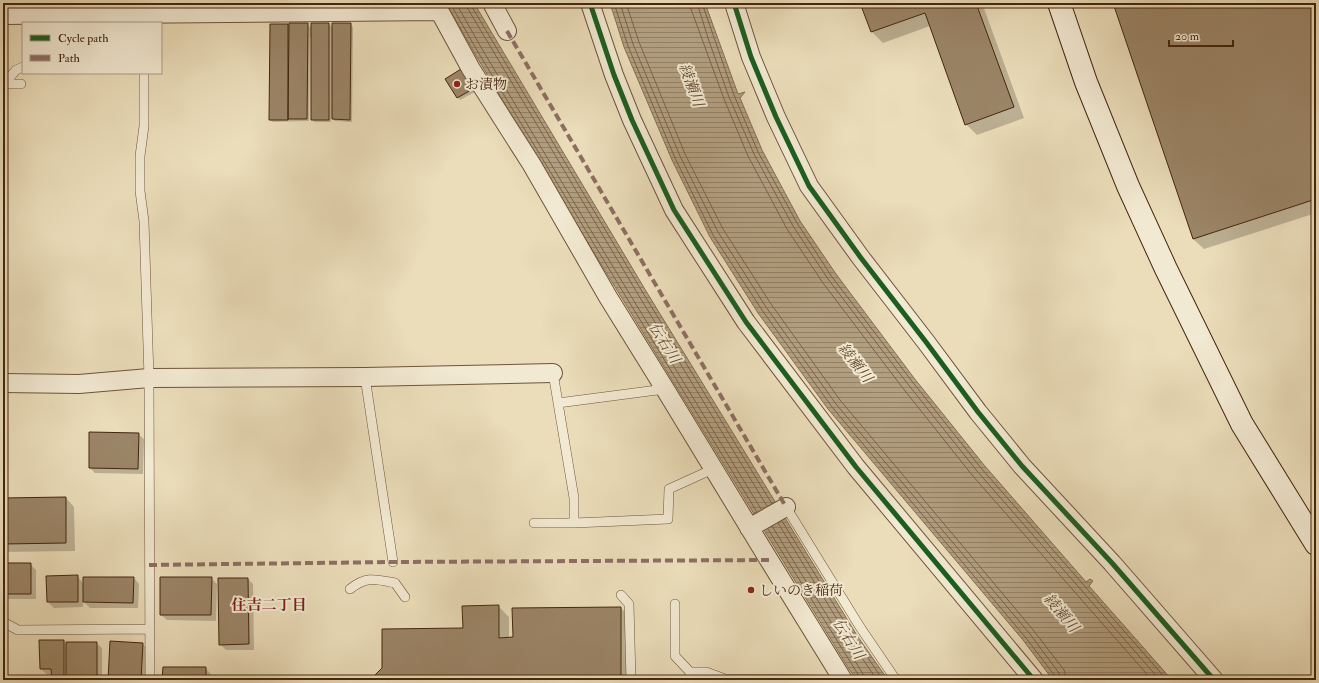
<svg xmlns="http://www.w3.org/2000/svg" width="1319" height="683" viewBox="0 0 1319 683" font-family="'IM FELL Double Pica','Noto Serif JP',serif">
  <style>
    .water { fill: url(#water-rules); stroke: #866f52 }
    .shadow { fill: #0003 }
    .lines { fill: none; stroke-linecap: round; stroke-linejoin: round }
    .shore { stroke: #7b6247; stroke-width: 1 }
    .building { fill: #9b8567; stroke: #44260e }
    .lane-casing { stroke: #6e5439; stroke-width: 10 }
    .street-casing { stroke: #6e5439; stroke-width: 20 }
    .secondary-casing { stroke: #44260e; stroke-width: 24 }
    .lane { stroke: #f2e9d2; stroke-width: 9 }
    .street { stroke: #f2e9d2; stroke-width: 18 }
    .secondary { stroke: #f2e9d2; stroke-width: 22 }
    .quiet { stroke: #8d6e63; stroke-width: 4; stroke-dasharray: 8 4; stroke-linecap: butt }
    .cycleway-casing { stroke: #f2e9d2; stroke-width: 8 }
    .cycleway { stroke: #1b5e20; stroke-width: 5 }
    .poi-dot { fill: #8f2418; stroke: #f2e9d2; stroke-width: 1.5 }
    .labels { text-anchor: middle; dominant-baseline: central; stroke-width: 4; stroke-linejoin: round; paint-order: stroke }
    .poi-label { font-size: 14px; fill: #44260e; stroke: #f2e9d2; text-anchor: start }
    .water-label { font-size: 15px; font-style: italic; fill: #654a30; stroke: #f2e9d2 }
    .neighbourhood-label { font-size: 15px; font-weight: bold; fill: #7a1f14; stroke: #f2e9d2 }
  </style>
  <defs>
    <pattern id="water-rules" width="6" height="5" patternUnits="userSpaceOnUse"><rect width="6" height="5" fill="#b29f80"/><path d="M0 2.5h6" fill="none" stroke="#928167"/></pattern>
  </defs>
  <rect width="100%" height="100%" fill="#ebddba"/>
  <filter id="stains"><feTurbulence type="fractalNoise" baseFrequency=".005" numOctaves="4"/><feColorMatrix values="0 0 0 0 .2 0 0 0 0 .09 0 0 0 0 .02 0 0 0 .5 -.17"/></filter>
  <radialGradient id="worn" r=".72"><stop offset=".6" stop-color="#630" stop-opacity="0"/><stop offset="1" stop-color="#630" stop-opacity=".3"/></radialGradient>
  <!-- water -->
  <path class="water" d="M446,3H474L646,291L858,637L888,680H857L849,669L582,233L475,54Z
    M610,3H705L738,94L745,92L740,98L762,150L800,221L836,274L914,378L984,465L1086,582L1090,579L1093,581L1089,586L1172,680H1053L1023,640L828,409L758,313L710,237L672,160L624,47Z"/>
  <!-- shadow -->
  <path class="shadow" d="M861,3H982L1024,118L977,135L966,124L930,26L883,43L872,32Z
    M1114,3H1316V213L1204,249L1193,239Z
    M307,24L312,29V24H329L333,28L350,24L353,27L352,122L335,121L331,118V122H314L312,119V37H310L309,121L273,122L270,120L271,25Z
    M461,70L475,92L460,100L447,79Z
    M138,434L144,439L143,474L95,473L90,468Z
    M66,498L74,507L75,551L3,552V499Z
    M3,564H30L36,570V599H3Z
    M77,576L84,584L134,578L139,584L138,608H90L83,601V607L54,608L48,602Z
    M211,578L217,584L216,621L167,620L161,615Z
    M248,579L253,584L254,650H226L220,644Z
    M498,606L509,617V638L621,608L632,619V680H373L464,629Z
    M40,641H63L67,645L96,643L102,648V680H53L52,675H47L41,669Z
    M142,644L148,649L147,680H109Z
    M205,668L211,674V680H163Z"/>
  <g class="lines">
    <!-- shore -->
    <path class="shore" d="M450,3L478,52L586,231L757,512
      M456,3L482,49L590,229L761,509
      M466,3L468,9L639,296L767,506
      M471,3L472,7L643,293L772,504
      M614,3L628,46L675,158L713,235L762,310L832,407L1026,638L1055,676L1056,680
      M620,3L633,44L680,156L718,232L766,307L836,404L1030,634L1059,673L1061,680
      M626,3L639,42L685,154L723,229L771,304L840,400L1034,631L1064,670L1067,680
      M691,3V9L724,99L748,156L787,229L823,283L902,387L972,475L1152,680
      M697,3L709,41L729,97L754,154L793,226L828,279L907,383L977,471L1160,680
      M702,3L734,95L758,152L797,223L832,277L911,380L981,468L1167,680
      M782,521L855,639L883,680
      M778,523L851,642L877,680
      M772,526L863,674L865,680
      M768,529L859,676V680"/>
  </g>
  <!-- building -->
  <path class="building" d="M860,3H976L1014,107L965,125L925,13L871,32Z
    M1113,3H1316V199L1193,239Z
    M289,23H308L307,119H288Z
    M311,23H329V120H311Z
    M332,23H351L350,120L332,119Z
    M270,24H288V120H269Z
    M461,69L473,89L457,98L445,79Z
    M89,432L139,433L138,469L89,468Z
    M66,497V543L3,544V498Z
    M3,563H31V594H3Z
    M78,575V602H47L46,576Z
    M83,577H134L133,603L83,602Z
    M160,577H212L211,615H160Z
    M218,578H248L249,644L219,645Z
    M499,605V638L513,637L512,608L621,607V680H372L371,679L382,668V629L463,628L462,606Z
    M39,640H64V679L52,680L51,669H40Z
    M110,641L143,643L141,680H108Z
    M66,642H97V680H66Z
    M163,667H206V680H162Z"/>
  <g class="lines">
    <!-- lane casing -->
    <g class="lane-casing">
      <path id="lane" d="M144,73V126L140,156V191L144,221L149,378L150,680
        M3,84H21
        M4,84L16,70L23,67
        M553,373L574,498V523
        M365,377L393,562
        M558,403L665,389
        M786,507L860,627L896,680
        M534,523H574L668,519L669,489L713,469
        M350,589C366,576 375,579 395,583L405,597
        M621,595L629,604L631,680
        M675,604V656L690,672
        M3,622L18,630L150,629
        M690,680V672H706L725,679L826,680"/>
    </g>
    <!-- street casing -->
    <g class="street-casing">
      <path id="street" d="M435,3L471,69L532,165L608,297L665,389L769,560L843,680
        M492,3L507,31
        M590,3L614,75L632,120L674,210L746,322L856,467L1034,680
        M734,3L751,57L776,117L809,186L861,258L926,342L978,412L1022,466L1112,563L1214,680
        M3,15L439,11
        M3,383L79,384L149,378L365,377L553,373
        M749,528L786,507"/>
    </g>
    <!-- secondary casing -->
    <g class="secondary-casing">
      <path id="secondary" d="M1059,3L1086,82L1128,186L1166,269L1242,424L1316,544"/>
    </g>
    <!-- lane -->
    <use href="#lane" class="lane"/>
    <!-- street -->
    <use href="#street" class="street"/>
    <!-- secondary -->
    <use href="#secondary" class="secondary"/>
    <!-- quiet -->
    <path class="quiet" d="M507,31L786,507
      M149,565L393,562L769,560"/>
    <!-- cycleway casing -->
    <g class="cycleway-casing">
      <path id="cycleway" d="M590,3L614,75L632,120L674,210L746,322L856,467L1034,680
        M734,3L751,57L776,117L809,186L861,258L926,342L978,412L1022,466L1112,563L1214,680"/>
    </g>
    <!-- cycleway -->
    <use href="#cycleway" class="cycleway"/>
  </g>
  <!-- markers -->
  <g class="poi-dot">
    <circle cx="457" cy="84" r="4"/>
    <circle cx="751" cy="590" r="4"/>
  </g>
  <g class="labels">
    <!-- poi labels -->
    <g class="poi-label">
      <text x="465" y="84">お漬物</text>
      <text x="759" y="590">しいのき稲荷</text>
    </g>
    <!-- water labels -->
    <g class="water-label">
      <text transform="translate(691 85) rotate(70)">綾瀬川</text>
      <text transform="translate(664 343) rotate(58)">伝右川</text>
      <text transform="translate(855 363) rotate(52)">綾瀬川</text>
      <text transform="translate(1061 613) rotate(50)">綾瀬川</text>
      <text transform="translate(848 639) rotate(58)">伝右川</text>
    </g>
    <!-- neighbourhood labels -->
    <g class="neighbourhood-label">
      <text x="269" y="605">住吉二丁目</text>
    </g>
  </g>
  <!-- margin -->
  <rect width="1319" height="683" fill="none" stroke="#ebddba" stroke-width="16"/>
  <rect x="4" y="4" width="1311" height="675" fill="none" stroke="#44260e" stroke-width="2"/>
  <rect x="8" y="8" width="1303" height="667" fill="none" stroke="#44260e"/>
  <!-- legend -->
  <rect x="22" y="22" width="140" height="52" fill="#f2e9d2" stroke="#ac9b84"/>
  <rect x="30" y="35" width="20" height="6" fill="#1b5e20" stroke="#ac9b84"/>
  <text x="58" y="42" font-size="12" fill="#44260e">Cycle path</text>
  <rect x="30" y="55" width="20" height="6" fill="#8d6e63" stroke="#ac9b84"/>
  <text x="58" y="62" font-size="12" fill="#44260e">Path</text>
  <!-- scale -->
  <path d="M1169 40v6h64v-6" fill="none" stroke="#44260e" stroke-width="2"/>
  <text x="1175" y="40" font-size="12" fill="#44260e" stroke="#f2e9d2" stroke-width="3" paint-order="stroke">20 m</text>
  <rect width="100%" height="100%" filter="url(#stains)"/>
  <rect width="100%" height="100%" fill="url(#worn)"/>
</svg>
